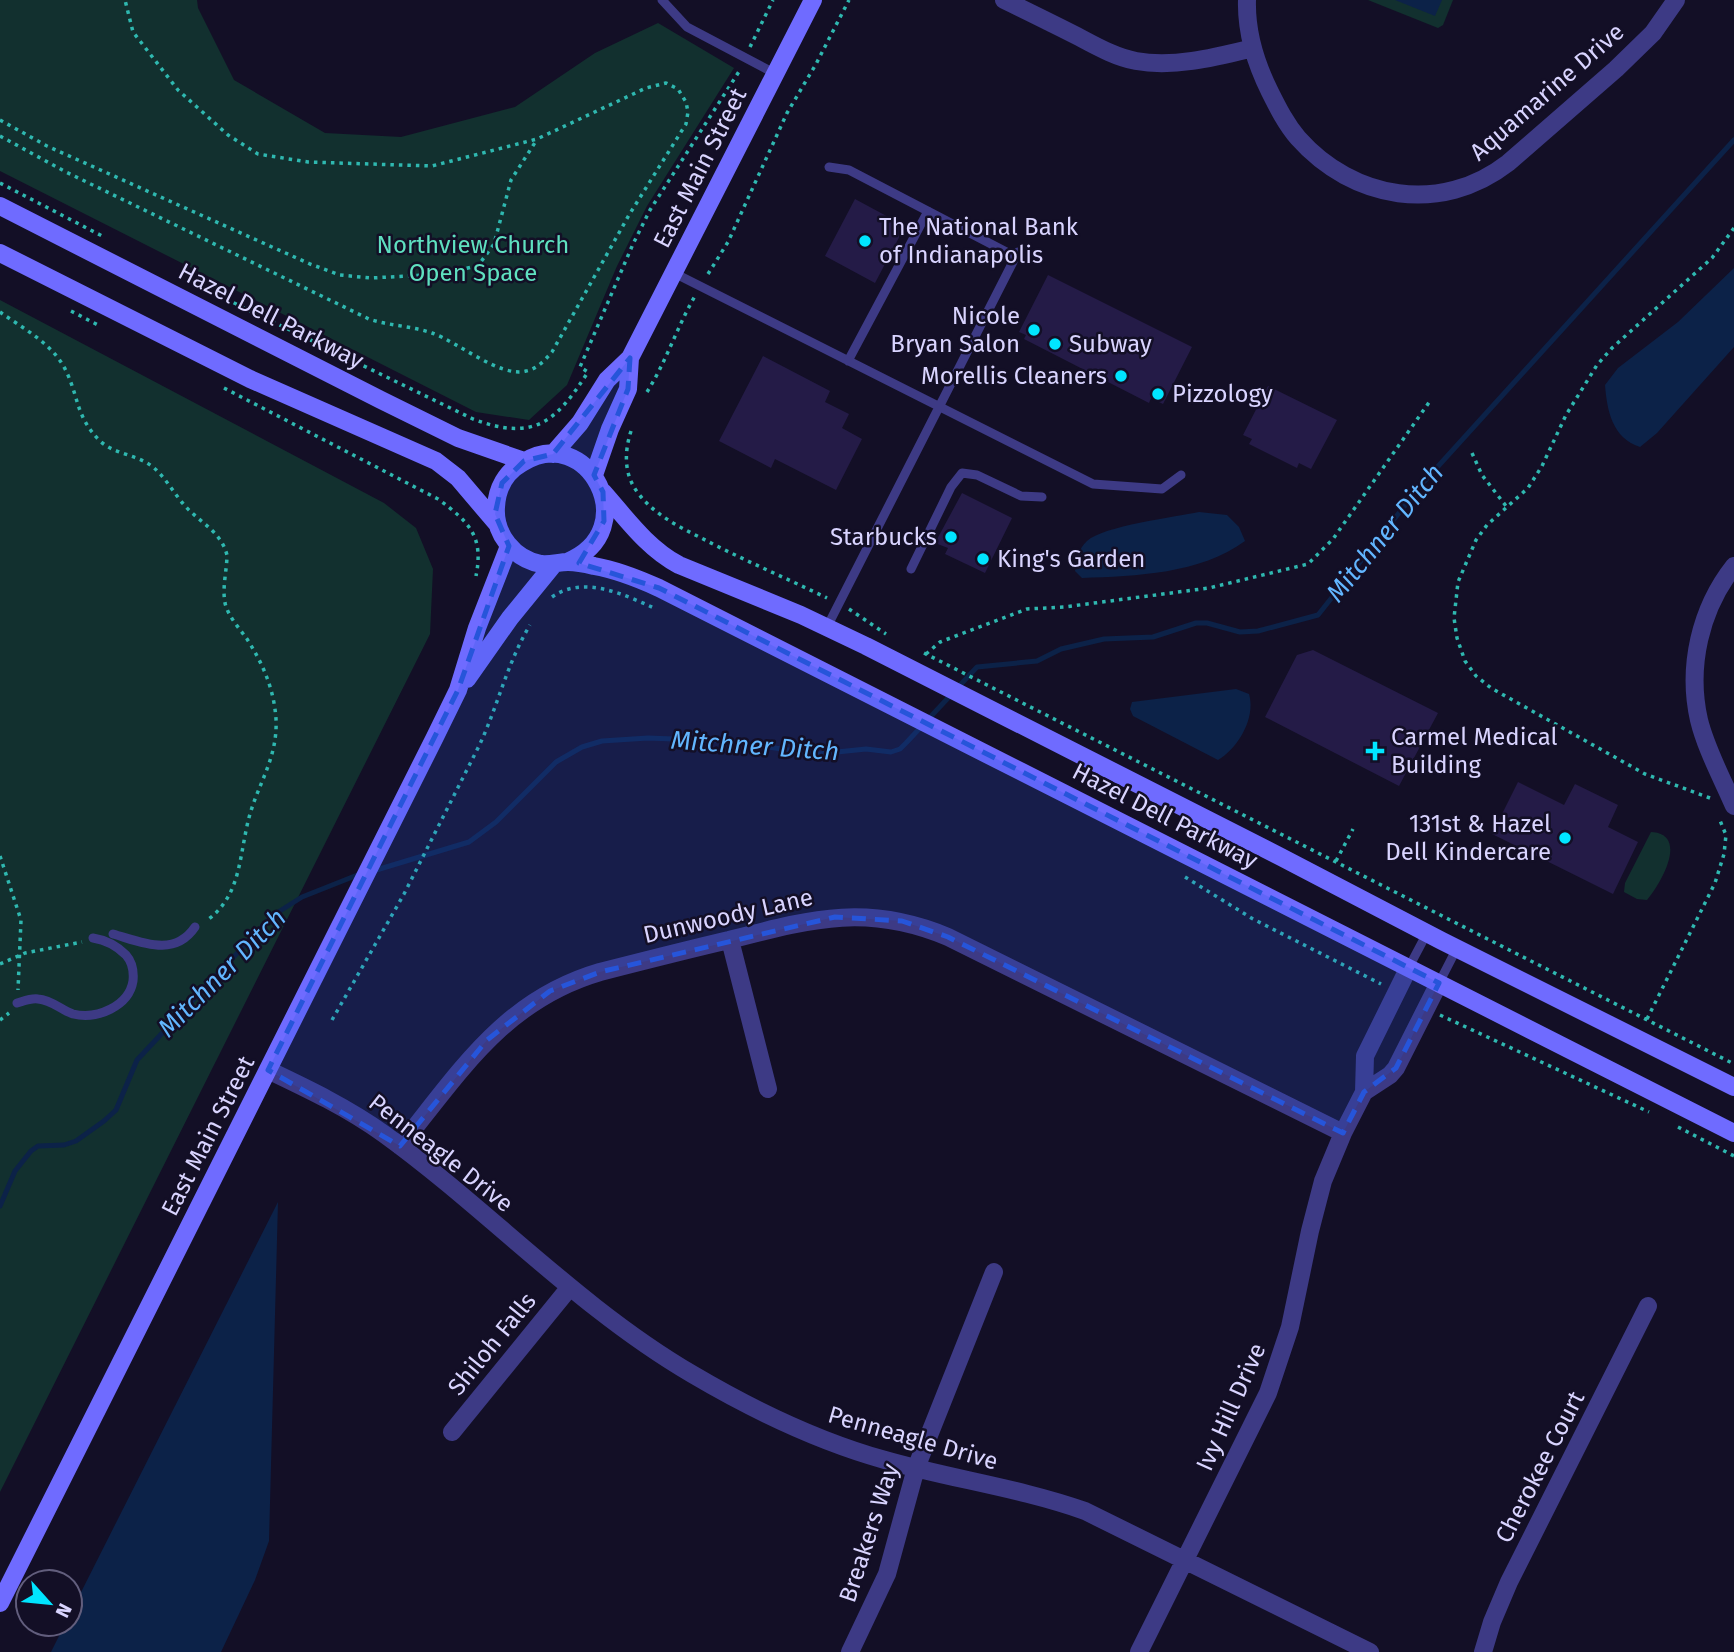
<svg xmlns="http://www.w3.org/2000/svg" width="1734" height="1652" viewBox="0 0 1734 1652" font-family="'Fira Sans',sans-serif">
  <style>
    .green { fill: #12302f }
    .water { fill: #0c2248 }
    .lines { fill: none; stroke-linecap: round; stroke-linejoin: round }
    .stream { stroke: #0c2248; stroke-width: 5 }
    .building { fill: #241b47 }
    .path { stroke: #2fb8b0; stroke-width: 3.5; stroke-dasharray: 3.5 5; stroke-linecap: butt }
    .lane { stroke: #3d3a85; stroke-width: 9 }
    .street { stroke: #3d3a85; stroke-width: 18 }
    .secondary { stroke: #6f6bff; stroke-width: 18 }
    .marked { fill: #2655da; fill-opacity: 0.2; stroke: #2655da; stroke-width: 5; stroke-dasharray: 14 9; stroke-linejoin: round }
    .poi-dot { fill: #00e5ff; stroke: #130f26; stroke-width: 2.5 }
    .labels { text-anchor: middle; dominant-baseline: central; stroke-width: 5; stroke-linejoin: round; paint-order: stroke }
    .street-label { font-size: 24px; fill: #d9d4ff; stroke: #130f26 }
    .poi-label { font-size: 24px; fill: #d9d4ff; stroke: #130f26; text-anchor: start }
    .park-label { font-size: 24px; fill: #5fe0c0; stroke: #130f26 }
    .water-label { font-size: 26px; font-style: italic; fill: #62b6ff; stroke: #130f26 }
  </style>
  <rect width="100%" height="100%" fill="#130f26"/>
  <!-- green -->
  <path class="green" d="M0,0H197L198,8L234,80L325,133L401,137L515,107L595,53L658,23L734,68L647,206L617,266L567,385L529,420L476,412L0,171Z
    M1368,0H1453L1443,25L1438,28Z
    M0,300L384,503L416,528L433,569L430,634L0,1492Z
    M1651,832C1690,834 1660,885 1647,900L1637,899L1624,892L1625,883Z"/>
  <!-- water -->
  <path class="water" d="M1395,0H1442L1435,16Z
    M1734,268V347L1657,433L1640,447C1612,438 1607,410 1605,385L1618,368L1678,322Z
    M1199,512L1227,515L1239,527L1245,541C1200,574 1136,576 1082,578L1075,571C1077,560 1078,549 1087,541C1103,526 1175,517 1199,512Z
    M1236,689L1249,694C1256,718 1238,748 1218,760L1133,716L1130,709L1132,702Z
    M278,1202L269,1541L255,1580L221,1652H51L65,1624H70V1614Z"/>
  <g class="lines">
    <!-- stream -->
    <path class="stream" d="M373,871L469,842L496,822L556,762L582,747L602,741L648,738L725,741L818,754L866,749L891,752L900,749L906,743L977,667L1037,661L1061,649L1104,639L1153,637L1196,623H1207L1240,632L1258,631L1318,615L1422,484L1734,140
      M0,1206L15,1171L31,1151L38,1146L64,1145L76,1141L104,1121L116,1110L137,1060L272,916L302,897L360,874"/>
  </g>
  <!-- building -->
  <path class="building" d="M855,199L905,226L875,283L825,256Z
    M1048,275L1192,347L1163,404L1151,398L1149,403L1024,339L1026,335L1019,332Z
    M763,356L830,391L825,402L849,414L842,428L862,439L836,490L775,459L771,468L719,441Z
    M1268,386L1337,420L1311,469L1299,463L1297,468L1249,444L1252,439L1243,435Z
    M962,493L1012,518L985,573L945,554L948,548L935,543Z
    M1313,650L1438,713L1399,786L1265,717L1297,655Z
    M1518,782L1564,805L1575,784L1618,805L1608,827L1638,842L1613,894L1492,834Z"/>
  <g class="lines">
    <!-- path -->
    <path class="path" d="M750,47L773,0
      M0,120L47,146L310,264L340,275L371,278L442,274L472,267L480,263L494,244L511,180L536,141
      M0,136L66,172L369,319C390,326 412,326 432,333C458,342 500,378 526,371C537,369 545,360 552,352L629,215L686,124L688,112L686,102L678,89L666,83L646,88L537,139L432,166L308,162L258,154L228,135L178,90L133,32L125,0
      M0,183L104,237
      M708,274L728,242L787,113L816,64L849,0
      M226,299L473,419C534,442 556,422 588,372L580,367L633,244L650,210L740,70
      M71,311L98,325
      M0,312C24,329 55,345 67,373C79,399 76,416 99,440C112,453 132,454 147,463C163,472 173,493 186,507C201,523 221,532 227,555C227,570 222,587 225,603C228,616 239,628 247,639C263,664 274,689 276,719C278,761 255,787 247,826C239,862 239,898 206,921
      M224,388L438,499C469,522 484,536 476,576
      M647,392C666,362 677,327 695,296
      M631,431C624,453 624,475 638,493C656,517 684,529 709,542C748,562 788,579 827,598
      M1472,453L1482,475L1506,506
      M552,597C583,575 623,594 654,608
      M849,609L886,634
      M924,653L1734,1064
      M926,654L940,642L1027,609L1064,607L1209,588L1308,564L1333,539L1430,401
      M1710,798L1645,774L1491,688L1476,676L1465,661L1457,638L1454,618L1458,582L1476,540L1487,525L1528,488L1542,466L1566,415L1597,365L1612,348L1712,258L1734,228
      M0,856L21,920L18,990
      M1336,861L1353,829
      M1185,877L1253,919L1381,984
      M0,964L25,953L82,942
      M1440,1015L1649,1112
      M1647,1019L1715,883L1724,854L1726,835L1719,818
      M0,1020L9,1013
      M332,1020L404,894L479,746C498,706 507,663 530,625
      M1678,1127L1734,1156"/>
    <!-- lane -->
    <path class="lane" d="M662,0L687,27L776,74
      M829,167L849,170L1016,257
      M674,273L1093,484L1162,489L1181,475
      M848,361L928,211
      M911,569L951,487L962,473L977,475L1021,496L1042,497
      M827,627L1018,252
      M113,934C141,942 174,958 195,927
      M1409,967L1427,933
      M1439,983L1457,948
      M17,1003C24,1001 31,998 38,999C52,1000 61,1010 73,1014C97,1020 129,1006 133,981C134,971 133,963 126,955C117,946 106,940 93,938"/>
    <!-- street -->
    <path class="street" d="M1004,0C1029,12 1053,24 1077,36C1096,46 1115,57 1136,61C1174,68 1216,57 1253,48
      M1247,0C1246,32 1256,64 1270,92C1278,108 1286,124 1298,138C1353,200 1441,215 1508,163L1616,69L1653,33L1676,0
      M1734,566C1700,609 1687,667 1699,720C1706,749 1722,778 1734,806
      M730,940L768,1089
      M268,1070C308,1089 348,1108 384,1134C489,1210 579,1308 692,1374C753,1410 817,1441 885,1460C951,1479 1020,1488 1085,1511L1370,1652
      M1364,1092L1390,1075L1396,1068L1439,983
      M400,1146C460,1072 504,1000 600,972C643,961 686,950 729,940C811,919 867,903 948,937L1343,1133
      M452,1432L570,1287
      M850,1652L887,1574L916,1468L994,1272
      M1139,1652L1268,1393L1290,1327L1310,1231L1323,1181L1343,1133L1364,1092L1365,1056L1409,967
      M1483,1652L1492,1622L1509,1582L1648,1306"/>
    <!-- secondary -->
    <path class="secondary" d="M0,206L381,400L458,438L524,461
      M0,253L250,379L436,461L458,478L498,525
      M553,454L580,423L607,380L630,358L813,0
      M594,475L610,429L628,389L630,358
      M603,492C626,518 647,548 679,565L801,615L866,646L1281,857L1442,941L1734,1087
      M567,562C646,530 587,421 522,463C506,472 497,488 496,507C494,534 514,559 541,564C551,565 559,562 568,562C576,562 586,564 594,566C617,570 637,578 659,588L1734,1133
      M467,679L510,618L554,564
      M0,1603L435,737L458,690L477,628L509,546"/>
  </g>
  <!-- marked area -->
  <path class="marked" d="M630,358L628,389L594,475L603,492L604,521L579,563L659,588L1439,983L1396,1068L1364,1092L1343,1133L948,937L902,921L835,917L600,972L550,991L487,1040L400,1146L268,1070L458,690L509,546L495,514L502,483L524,461L553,454Z"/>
  <!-- markers -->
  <g class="poi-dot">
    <circle cx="865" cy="241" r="7"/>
    <circle cx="1034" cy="330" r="7"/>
    <circle cx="1055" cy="344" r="7"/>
    <circle cx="1121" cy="376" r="7"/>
    <circle cx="1158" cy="394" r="7"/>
    <circle cx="951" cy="537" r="7"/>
    <circle cx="983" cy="559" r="7"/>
    <path d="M1371.5 740.5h7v7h7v7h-7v7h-7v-7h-7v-7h7z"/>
    <circle cx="1565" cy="838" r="7"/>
  </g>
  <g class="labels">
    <!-- street labels -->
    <g class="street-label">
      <text transform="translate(1547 92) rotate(-41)">Aquamarine Drive</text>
      <text transform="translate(700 168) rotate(-63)">East Main Street</text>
      <text transform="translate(271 316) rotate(27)">Hazel Dell Parkway</text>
      <text transform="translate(1165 816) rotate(27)">Hazel Dell Parkway</text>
      <text transform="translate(728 916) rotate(-13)">Dunwoody Lane</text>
      <text transform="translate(208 1136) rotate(-63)">East Main Street</text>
      <text transform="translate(441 1153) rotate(38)">Penneagle Drive</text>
      <text transform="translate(492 1344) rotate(-51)">Shiloh Falls</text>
      <text transform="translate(1231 1407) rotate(-66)">Ivy Hill Drive</text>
      <text transform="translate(913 1438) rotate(16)">Penneagle Drive</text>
      <text transform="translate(1540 1467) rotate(-63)">Cherokee Court</text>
      <text transform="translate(869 1533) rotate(-72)">Breakers Way</text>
    </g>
    <!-- poi labels -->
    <g class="poi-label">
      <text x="879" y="227">The National Bank<tspan x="879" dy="28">of Indianapolis</tspan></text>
      <text x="1020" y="316" text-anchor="end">Nicole<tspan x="1020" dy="28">Bryan Salon</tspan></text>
      <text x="1069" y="344">Subway</text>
      <text x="1107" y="376" text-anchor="end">Morellis Cleaners</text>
      <text x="1172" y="394">Pizzology</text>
      <text x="937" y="537" text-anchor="end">Starbucks</text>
      <text x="997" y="559">King's Garden</text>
      <text x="1391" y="737">Carmel Medical<tspan x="1391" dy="28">Building</tspan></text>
      <text x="1551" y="824" text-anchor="end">131st &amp; Hazel<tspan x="1551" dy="28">Dell Kindercare</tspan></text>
    </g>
    <!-- park labels -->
    <g class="park-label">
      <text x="473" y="245">Northview Church<tspan x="473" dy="28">Open Space</tspan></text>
    </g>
    <!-- water labels -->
    <g class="water-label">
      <text transform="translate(1385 533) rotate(-51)">Mitchner Ditch</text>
      <text transform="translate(755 746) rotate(4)">Mitchner Ditch</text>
      <text transform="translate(222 973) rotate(-45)">Mitchner Ditch</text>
    </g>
  </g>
  <!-- north arrow -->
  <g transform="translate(49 1603) rotate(117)"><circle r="33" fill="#130f26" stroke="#625e7d" stroke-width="2"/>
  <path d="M0-5L12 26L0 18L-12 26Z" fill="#00e5ff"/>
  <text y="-10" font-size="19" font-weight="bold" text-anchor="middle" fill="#d9d4ff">N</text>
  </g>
</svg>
